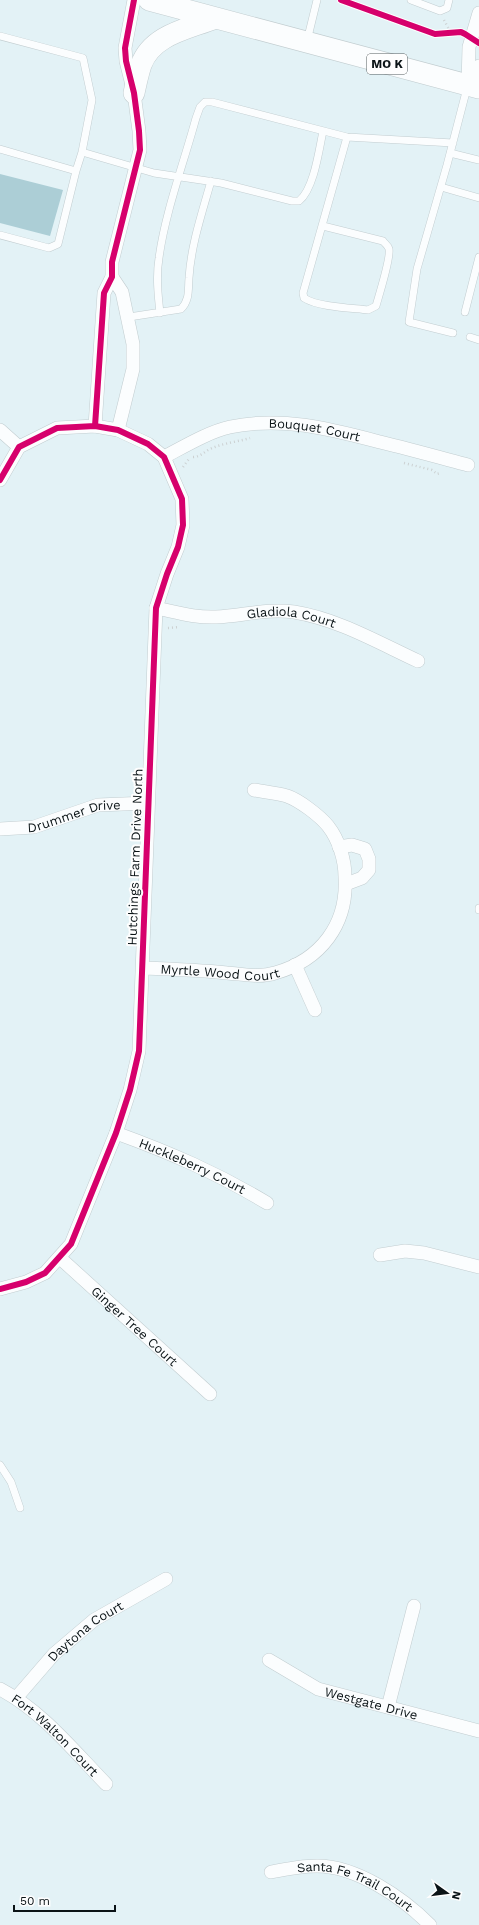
<svg xmlns="http://www.w3.org/2000/svg" width="479" height="1925" viewBox="0 0 479 1925" font-family="'Work Sans',sans-serif">
  <style>
    .building { fill: #acced6 }
    .lines { fill: none; stroke-linecap: round; stroke-linejoin: round }
    .service-casing { stroke: #c2cdd0; stroke-width: 8 }
    .minor-casing { stroke: #c2cdd0; stroke-width: 14 }
    .primary-casing { stroke: #c2cdd0; stroke-width: 22 }
    .path { stroke: #ccd1d2; stroke-width: 2.5; stroke-dasharray: 1 3; stroke-linecap: butt }
    .service { stroke: #fbfdfe; stroke-width: 7 }
    .minor { stroke: #fbfdfe; stroke-width: 13 }
    .primary { stroke: #fbfdfe; stroke-width: 21 }
    .cycleway-casing { stroke: #fefefe; stroke-width: 8 }
    .cycleway { stroke: #d6006c; stroke-width: 6 }
    .labels { text-anchor: middle; dominant-baseline: central; stroke-width: 4; stroke-linejoin: round; paint-order: stroke }
    .shield { fill: #fefefe; stroke: #535a5c; stroke-width: 1 }
    .shield-label { font-size: 12px; font-weight: bold; fill: #0a1316 }
    .street-label { font-size: 13px; fill: #0a1316; stroke: #fefefe }
  </style>
  <rect width="100%" height="100%" fill="#e3f2f6"/>
  <!-- building -->
  <path class="building" d="M0,174L63,190L50,236L0,223Z"/>
  <g class="lines">
    <!-- service casing -->
    <g class="service-casing">
      <path id="service" d="M411,0L440,11L447,8L449,0
        M0,36L83,58L92,100L82,152
        M307,41L317,0
        M0,149L76,171L82,152L154,173L221,183L292,201H299C314,189 319,150 323,131
        M450,153L479,160
        M441,187L479,198
        M323,226L383,241C385,244 388,245 389,249C391,258 379,295 376,306L368,310C351,308 318,307 304,298L303,293L347,137L453,143
        M0,235L49,248L58,244L76,171
        M465,312L479,257
        M160,313C158,295 156,276 159,258C165,213 184,162 196,118L200,107L205,102H212L347,137
        M129,317L181,309C190,300 188,289 189,278C191,245 202,213 211,181
        M453,333L409,322L417,269L447,165L467,88
        M470,337L479,340
        M479,908V910
        M0,1465L11,1482L20,1508"/>
    </g>
    <!-- minor casing -->
    <g class="minor-casing">
      <g id="minor">
        <path d="M469,84L479,66"/>
        <path d="M468,85L469,47L479,13"/>
        <path d="M112,277L122,292L133,344V369L118,430"/>
        <path d="M95,426L104,293L112,277V262L140,150L139,131L134,93L126,61L125,48L134,0"/>
        <path d="M0,430L19,447"/>
        <path id="s1" d="M164,457C185,446 208,432 230,427C282,416 330,429 380,442C409,449 438,457 468,465"/>
        <path d="M0,480L19,447L57,428L95,426L118,430L148,444L164,457L182,499L183,525L178,547L167,574L156,608L139,1051L130,1090L116,1133L71,1244L45,1273L26,1282L0,1289"/>
        <path id="s2" d="M156,608C176,612 195,618 216,617C242,616 268,608 294,612C338,619 379,643 418,661"/>
        <path id="s3" d="M0,829L34,827L98,805L148,803"/>
        <path d="M339,847L352,845L365,849L369,859V870L362,878L346,884"/>
        <path d="M295,965L315,1010"/>
        <path id="s4" d="M143,968C171,969 199,970 227,973C243,974 260,978 275,973C321,960 348,924 345,877C345,860 339,840 328,826C320,816 299,800 287,796C276,793 265,792 254,790"/>
        <path id="s5" d="M116,1133C171,1153 217,1173 267,1203"/>
        <path d="M380,1255L405,1251L424,1253L479,1267"/>
        <path id="s6" d="M60,1258L210,1394"/>
        <path id="s7" d="M269,1660L318,1689L479,1731"/>
        <path id="s8" d="M0,1689C42,1711 73,1750 106,1784"/>
        <path id="s9" d="M16,1698L54,1654L94,1620L166,1579"/>
        <path d="M388,1707L414,1606"/>
        <path id="s10" d="M271,1872C286,1869 302,1866 317,1866C357,1866 403,1898 430,1925"/>
      </g>
    </g>
    <!-- primary casing -->
    <g class="primary-casing">
      <path id="primary" d="M149,0L479,88
        M134,93C136,84 138,74 141,65C152,34 189,29 215,18"/>
    </g>
    <!-- path -->
    <path class="path" d="M444,20L451,33
      M193,457C200,457 204,452 210,449C223,443 237,442 250,438
      M404,463L432,470L437,474L441,473
      M183,467L189,459
      M168,628L179,627"/>
    <!-- service -->
    <use href="#service" class="service"/>
    <!-- minor -->
    <use href="#minor" class="minor"/>
    <!-- primary -->
    <use href="#primary" class="primary"/>
    <!-- cycleway casing -->
    <g class="cycleway-casing">
      <path id="cycleway" d="M341,0L435,34L461,32L465,34L479,43
        M95,426L104,293L112,277V262L140,150L139,131L134,93L126,61L125,48L134,0
        M0,480L19,447L57,428L95,426L118,430L148,444L164,457L182,499L183,525L178,547L167,574L156,608L139,1051L130,1090L116,1133L71,1244L45,1273L26,1282L0,1289"/>
    </g>
    <!-- cycleway -->
    <use href="#cycleway" class="cycleway"/>
  </g>
  <g class="labels">
    <!-- shield labels -->
    <rect class="shield" x="367" y="54" width="40" height="20" rx="3"/>
    <g class="shield-label">
      <text x="387" y="64">MO K</text>
    </g>
    <!-- street labels -->
    <g class="street-label">
      <text stroke="none"><textPath href="#s1" startOffset="158">Bouquet Court</textPath></text>
      <text stroke="none"><textPath href="#s2" startOffset="137">Gladiola Court</textPath></text>
      <text stroke="none"><textPath href="#s3" startOffset="76">Drummer Drive</textPath></text>
      <text transform="translate(135 857) rotate(-88)">Hutchings Farm Drive North</text>
      <text stroke="none"><textPath href="#s4" startOffset="77">Myrtle Wood Court</textPath></text>
      <text stroke="none"><textPath href="#s5" startOffset="83">Huckleberry Court</textPath></text>
      <text stroke="none"><textPath href="#s6" startOffset="101">Ginger Tree Court</textPath></text>
      <text stroke="none"><textPath href="#s9" startOffset="97">Daytona Court</textPath></text>
      <text stroke="none"><textPath href="#s7" startOffset="112">Westgate Drive</textPath></text>
      <text stroke="none"><textPath href="#s8" startOffset="72">Fort Walton Court</textPath></text>
      <text stroke="none"><textPath href="#s10" startOffset="89">Santa Fe Trail Court</textPath></text>
    </g>
  </g>
  <!-- north arrow -->
  <g transform="translate(447 1893) rotate(104)" stroke="#fefefe" stroke-width="3" paint-order="stroke">
  <path d="M0-3L7 15L0 10L-7 15Z" fill="#0a1316"/>
  <text y="-6" font-size="11" font-weight="bold" text-anchor="middle" fill="#0a1316">N</text>
  </g>
  <!-- scale -->
  <path d="M14 1905v6h101v-6" fill="none" stroke="#0a1316" stroke-width="2"/>
  <text x="20" y="1905" font-size="12" fill="#0a1316" stroke="#fefefe" stroke-width="3" paint-order="stroke">50 m</text>
</svg>
